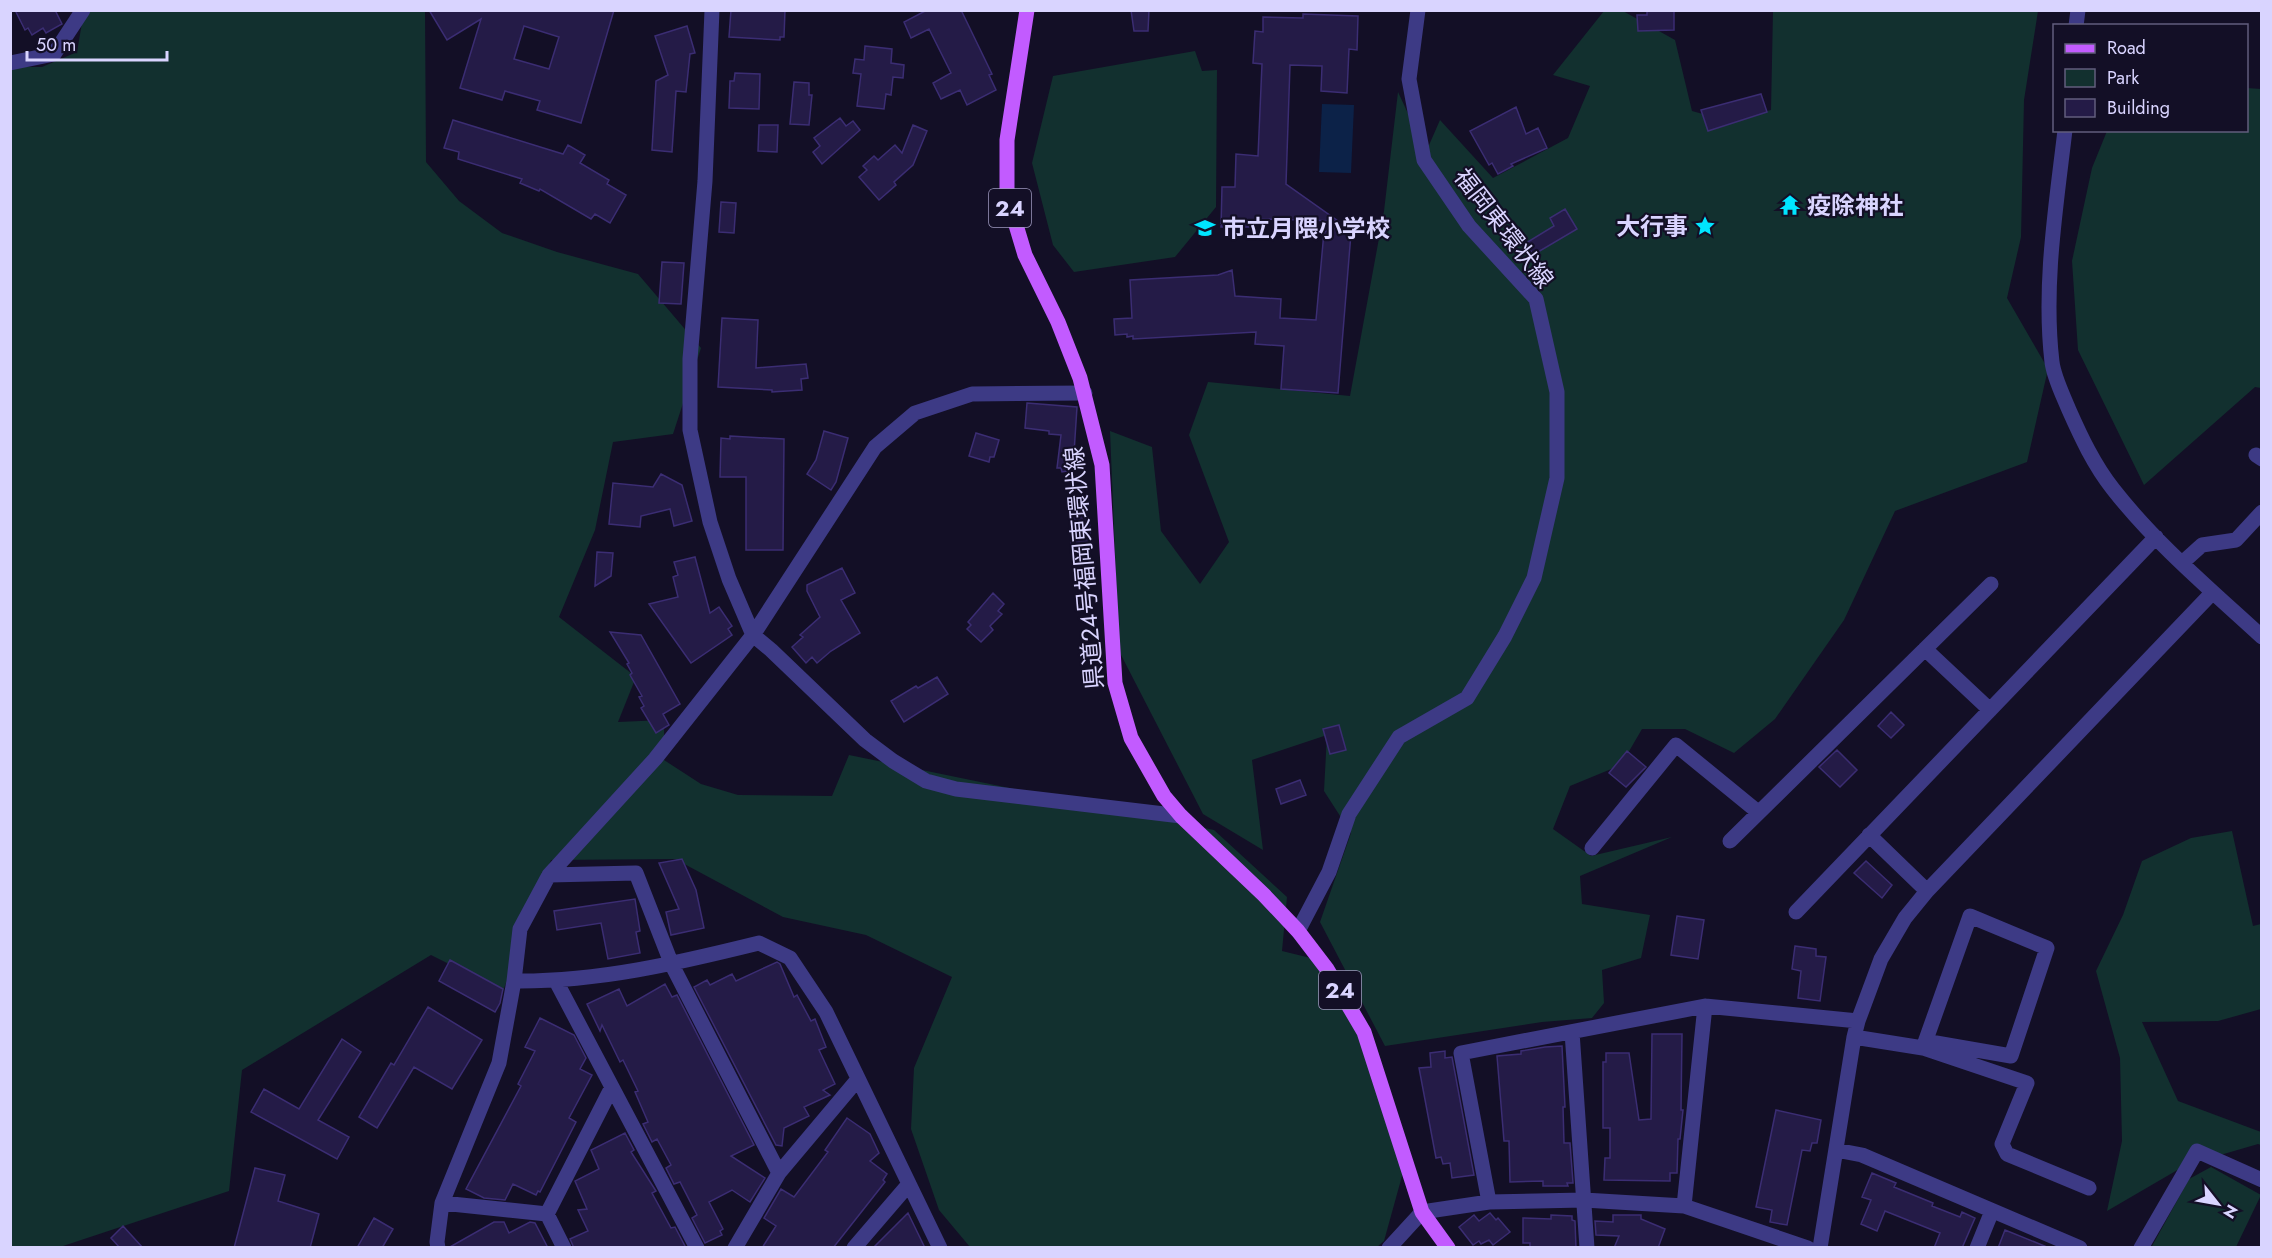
<svg xmlns="http://www.w3.org/2000/svg" width="2272" height="1258" viewBox="0 0 2272 1258" font-family="Jost,'Noto Sans JP',sans-serif">
  <style>
    .green { fill: #12302f }
    .water { fill: #0c2248 }
    .building { fill: #241b47; stroke: #3b2d73; stroke-width: 1.5; fill-rule: evenodd }
    .lines { fill: none; stroke-linecap: round; stroke-linejoin: round }
    .minor { stroke: #3d3a85; stroke-width: 15 }
    .major { stroke: #c25bff; stroke-width: 15 }
    .labels { text-anchor: middle; dominant-baseline: central; stroke-width: 4.5; stroke-linejoin: round; paint-order: stroke }
    .shield { fill: #130f26; stroke: #9e99be; stroke-width: 1.5 }
    .shield-label { font-size: 22px; font-weight: bold; fill: #d9d4ff }
    .poi-label { font-size: 24px; font-weight: bold; fill: #d9d4ff; stroke: #130f26; text-anchor: start }
    .street-label { font-size: 24px; fill: #d9d4ff; stroke: #130f26 }
  </style>
  <rect width="100%" height="100%" fill="#130f26"/>
  <!-- green -->
  <path class="green" d="M84,11H425L426,162L459,201L502,233L557,252L638,274L701,348L673,434L613,442L595,530L559,617L636,677L618,722L664,720V760L701,784L738,795L832,796L849,755L1214,830L1287,897L1282,951L1331,963L1407,1158L1384,1241L1377,1247H970L939,1210L911,1129L914,1068L952,977L866,935L783,917L675,859L551,860L503,991L431,955L242,1070L229,1191L60,1247L11,1248V67H42L77,52Z
    M1604,11H1623L1675,40L1692,111L1728,121L1771,110L1773,11H2038L2024,100L2021,237L2007,298L2048,369L2027,462L1895,511L1844,620L1775,719L1734,753L1685,729H1642L1621,765L1570,786L1553,829L1591,856L1672,837L1580,876L1582,904L1650,915L1641,958L1602,970L1604,1003L1592,1018L1542,1022L1385,1046L1320,922L1351,833L1324,791L1327,735L1252,760L1263,850L1203,814L1119,651L1110,431L1152,447L1161,531L1200,584L1229,542L1189,435L1208,382L1350,396L1384,211L1398,92L1426,152L1440,120L1493,178L1568,138L1590,86L1553,75Z
    M1195,51L1202,71L1217,70L1216,207L1175,257L1074,272L1053,245L1032,163L1053,76Z
    M2247,88L2261,89V388L2255,387L2144,485L2078,350L2072,261L2092,168L2107,131L2246,130Z
    M2232,831L2253,926L2261,924V1009L2218,1021L2142,1022L2178,1101L2261,1132V1145L2258,1144L2186,1165L2107,1211L2122,1141L2120,1058L2096,971L2123,915L2142,861L2191,838Z
    M2211,1167L2261,1195L2236,1247L2151,1248L2189,1179Z"/>
  <!-- water -->
  <path class="water" d="M1322,104L1354,105L1351,173L1319,172Z"/>
  <!-- building -->
  <path class="building" d="M15,10H55L62,24L46,33L43,28L32,35L28,28L25,30Z
    M429,10H614L581,123L537,110L540,101L505,91L502,100L460,88L481,19L447,40ZM524,26L559,37L549,69L514,59Z
    M731,10H785L784,37H780V40L729,37Z
    M927,10H961L992,74L989,75L996,90L967,105L960,90L941,99L933,83L951,73L929,29L911,38L904,22Z
    M1131,10H1149L1148,31H1134Z
    M1647,10H1674V30L1638,31L1637,15H1647Z
    M1303,14L1358,16L1357,50L1349,49L1347,93L1321,91L1322,66L1290,65L1286,184L1338,221L1257,219L1252,227H1221L1222,187H1235L1236,154L1258,156L1262,64L1253,63L1255,31L1263,32V17L1303,18Z
    M687,26L695,53L690,54L686,92L676,91L672,152L652,150L656,81L668,75L655,36Z
    M865,46L892,49L891,63L904,65L903,78L893,77L891,95L886,94L884,109L857,106L861,74L853,73L855,59L864,60Z
    M735,73L760,74L759,109L729,108L730,81H734Z
    M794,82L809,83V95H812L809,125L790,124Z
    M1761,94L1767,112L1708,131L1701,110Z
    M1516,107L1526,134L1538,128L1547,148L1511,164L1513,166L1498,174L1492,163L1489,165L1470,131Z
    M840,118L846,126L853,121L860,130L822,164L813,152L820,146L814,138Z
    M453,120L563,154L568,145L585,155L580,163L609,180L607,184L626,195L610,223L595,214L591,219L540,189L539,191L520,183L522,179L458,159L459,152L444,148Z
    M759,125H778L777,152L758,151Z
    M913,125L927,131L913,165L894,182L896,185L879,200L859,177L867,170L863,166L874,156L878,160L895,145L902,153Z
    M721,202L736,203L734,233L719,232Z
    M1565,209L1577,229L1533,255L1526,243L1554,226L1550,218Z
    M1352,221L1338,393L1281,389L1284,346L1255,344L1256,332L1133,339V336L1127,337V334L1115,335L1114,319L1132,318L1130,280L1218,275L1232,270L1235,296L1281,299L1280,318L1316,320L1324,232Z
    M662,262L684,263L681,304L659,303Z
    M722,318L758,320L756,368L806,364L808,378L801,379L802,390L772,392V390L718,387Z
    M1027,403L1077,407L1074,453L1083,451L1085,468L1062,472L1061,468H1057L1061,435L1049,434V431L1025,428Z
    M824,431L848,438L836,482L831,490L807,474L816,460Z
    M976,433L999,440L994,457H990L989,462L969,456Z
    M730,436L784,439L783,550H746V477H720L721,438L730,439Z
    M661,474L682,485L692,521L674,526L670,509L641,516L640,527L609,524L613,483L653,487Z
    M1084,513V518H1089L1091,544L1071,545L1070,514Z
    M597,552L613,553L611,576L595,586Z
    M695,557L710,613L719,607L732,626L728,629L732,635L691,663L649,604L678,597L673,577L678,575L674,562Z
    M842,568L855,593L841,600L860,633L831,651L817,663L812,657L806,663L792,647L803,637L800,635L820,617L807,591V585Z
    M993,593L1004,604L998,611L1002,614L990,626L993,630L981,642L967,629L971,625L968,622Z
    M610,632L641,635L680,704L663,714L669,725L656,733L641,708L644,706L639,697L642,696L630,675L632,673L627,664L629,663Z
    M937,677L948,694L904,722L891,701L916,686L918,688Z
    M1891,712L1904,725L1891,738L1878,726Z
    M1339,725L1346,750L1330,754L1323,729Z
    M1837,750L1857,770L1840,787L1819,767Z
    M1627,751L1646,767L1626,787L1609,773Z
    M1300,780L1306,795L1281,804L1276,789Z
    M682,859L696,890L704,928L671,935L666,912L679,909L659,863Z
    M1866,861L1892,885L1882,898L1854,873Z
    M635,899L640,931L636,932L640,953L608,959L601,923L557,930L554,911Z
    M1677,916L1704,920L1698,959L1671,955Z
    M1795,946L1816,949V956L1826,957L1820,1001L1798,998L1801,971L1792,969Z
    M450,960L503,989L500,1003L495,1012L439,981Z
    M777,962L780,964L794,997L797,995L811,1021L815,1019L826,1047L819,1050L835,1084L823,1090L830,1095L804,1107L809,1116L784,1128L782,1146L776,1145L694,987L707,980L710,985L732,974L736,981Z
    M665,984L672,997L677,995L754,1145L731,1156L765,1178L750,1202L732,1190L709,1202L723,1229L720,1231L722,1235L705,1243L692,1218L697,1215L680,1182L674,1184L666,1168L671,1165L657,1139L652,1142L643,1124L648,1122L635,1092L638,1091L623,1060L620,1062L602,1025L600,1031L587,1004L619,989L627,1006Z
    M428,1007L482,1040L452,1089L414,1067L377,1128L359,1117L391,1063L394,1065Z
    M540,1018L574,1035L586,1058L580,1069L592,1075L569,1118L576,1122L540,1192L538,1191L536,1195L513,1184L505,1200L484,1198L466,1189L521,1086L518,1084L535,1051L525,1047Z
    M1652,1034H1682L1681,1110H1683L1680,1139H1678L1677,1173H1670V1181L1604,1180L1605,1158H1610V1128H1603V1062H1606V1053H1629L1639,1120L1651,1119Z
    M342,1039L361,1052L318,1120L349,1137L337,1159L251,1112L264,1089L299,1109Z
    M1562,1046L1565,1107H1563L1564,1143H1570L1573,1183H1567L1568,1186H1543V1181L1510,1182L1509,1141H1504L1497,1056L1521,1054V1051L1545,1047Z
    M1445,1051V1058L1452,1057L1474,1175L1452,1178L1450,1163L1443,1164L1441,1157L1436,1158L1419,1068L1431,1067L1430,1053Z
    M1776,1110L1821,1120L1817,1143H1812L1810,1151L1802,1150L1787,1225L1770,1222L1772,1210L1756,1207Z
    M847,1118L870,1134L879,1153L870,1161L887,1174L883,1180L885,1182L833,1248H762L776,1226L764,1218L781,1189L794,1197L828,1152L825,1150Z
    M625,1133L634,1150L631,1152L656,1191L652,1193L671,1228L675,1227L686,1248H574L570,1239L588,1231L578,1210L587,1209L575,1181L599,1169L591,1150Z
    M255,1168L285,1175L278,1201L319,1214L310,1248H234Z
    M1872,1173L1896,1183L1894,1187L1933,1203L1932,1206L1960,1217L1962,1212L1975,1218L1962,1248H1934L1940,1233L1885,1211L1877,1231L1861,1224L1871,1200L1862,1197Z
    M908,1213L925,1248H873Z
    M1490,1213L1496,1220L1498,1218L1510,1232L1493,1245L1489,1240L1481,1244L1479,1241L1473,1245L1459,1227L1474,1215L1479,1221Z
    M1551,1215L1572,1216V1220L1575,1221L1576,1248H1530V1243H1523V1218L1551,1219Z
    M1613,1215H1641V1219L1665,1229L1658,1248H1614L1619,1236L1596,1235L1595,1221L1613,1222Z
    M374,1218L393,1229L382,1248H357Z
    M494,1222H504L509,1233L530,1222L535,1223L548,1248H448Z
    M123,1226L143,1248H120L111,1238Z
    M2005,1230L2047,1247V1248H1998Z"/>
  <g class="lines">
    <!-- minor -->
    <path class="minor" d="M712,10L705,181L690,359V430L710,522L729,579L753,635L771,650L865,740L893,761L926,781L956,789L1181,816
      M2076,26L2078,10
      M10,63L54,54L83,10
      M2065,130C2056,207 2043,286 2052,362C2054,378 2063,395 2069,410C2081,437 2094,465 2113,489C2156,544 2211,590 2262,637
      M2256,455L2262,459
      M2182,563L2202,545L2236,540L2262,512
      M1925,649L1990,710
      M1869,835L1927,891
      M1730,841L1991,584
      M1592,848L1676,745L1758,812
      M549,875L636,873L672,965L779,1173
      M1796,912L2156,537
      M1298,931L1329,872L1349,814L1399,737L1467,698L1505,636L1534,578L1557,478V392L1536,299L1469,226L1424,160L1409,79L1418,10
      M514,981C598,982 678,963 759,943L790,958L826,1012L940,1248
      M556,981L697,1248
      M1572,1032L1587,1248
      M1854,1037L1923,1048L1936,1043L2011,1056L2047,948L1970,916L1923,1048L2027,1083L2002,1144L2007,1154L2089,1188
      M1836,1150L1862,1155L2080,1248
      M1489,1202L1461,1053L1705,1006L1858,1021
      M442,1203L547,1214L564,1248
      M1684,1206L1705,1006
      M547,1214L612,1087
      M438,1248L437,1242L442,1203L499,1063L514,981L520,929L549,875L655,759L753,635L875,447L915,413L972,394L1085,393
      M735,1248L779,1173L858,1079
      M854,1248L909,1184
      M1389,1248L1422,1212L1489,1202L1584,1200L1684,1206L1808,1248
      M1820,1248L1854,1037L1858,1021L1881,959L1905,918L1927,891L2212,593
      M1977,1248L1992,1211
      M2141,1248L2197,1151L2262,1180"/>
    <!-- major -->
    <path class="major" d="M1027,10L1007,140V195L1025,255L1058,322L1080,378L1102,465L1115,683L1131,738L1164,796L1181,816L1264,895L1298,931L1327,969L1364,1032L1422,1212L1448,1248"/>
  </g>
  <!-- icons -->
  <defs>
    <g id="temple-bare" transform="scale(1.62)"><path d="M0-6L5-2H3V0L6.5 2.5H4V6H1.5V3h-3V6H-4V2.5H-6.5L-3 0V-2H-5Z" fill="#00e5ff" stroke="#130f26" stroke-width="2.5" paint-order="stroke"/></g>
    <g id="sight-bare" transform="scale(1.62)"><path d="M0-6L1.8-2.2L6-1.7L2.9 1.2L3.7 5.4L0 3.3L-3.7 5.4L-2.9 1.2L-6-1.7L-1.8-2.2Z" fill="#00e5ff" stroke="#130f26" stroke-width="2.5" paint-order="stroke"/></g>
    <g id="school-bare" transform="scale(1.62)"><path d="M0-5L7-2L0 1L-7-2ZM-4 1L0 2.5L4 1V4Q0 6-4 4Z" fill="#00e5ff" stroke="#130f26" stroke-width="2.5" paint-order="stroke"/></g>
  </defs>
  <g fill-rule="evenodd">
    <use href="#temple-bare" x="1790" y="205"/>
    <use href="#sight-bare" x="1705" y="226"/>
    <use href="#school-bare" x="1205" y="228"/>
  </g>
  <g class="labels">
    <!-- shield labels -->
    <g class="shield">
      <rect x="989" y="189" width="42" height="38" rx="4.5"/>
      <rect x="1319" y="971" width="42" height="38" rx="4.5"/>
    </g>
    <g class="shield-label">
      <text x="1010" y="208">24</text>
      <text x="1340" y="990">24</text>
    </g>
    <!-- poi labels -->
    <g class="poi-label">
      <text x="1807" y="205">疫除神社</text>
      <text x="1688" y="226" text-anchor="end">大行事</text>
      <text x="1222" y="228">市立月隈小学校</text>
    </g>
    <!-- street labels -->
    <g class="street-label">
      <text transform="translate(1504 228) rotate(52)">福岡東環状線</text>
      <text transform="translate(1084 568) rotate(-95)">県道24号福岡東環状線</text>
    </g>
  </g>
  <!-- border -->
  <rect width="2272" height="1258" fill="none" stroke="#d9d4ff" stroke-width="24"/>
  <!-- legend -->
  <rect x="2053" y="24" width="195" height="108" fill="#130f26" stroke="#625e7d" stroke-width="1.5"/>
  <rect x="2065" y="44" width="30" height="9" fill="#c25bff" stroke="#625e7d" stroke-width="1.5"/>
  <text x="2107" y="54" font-size="18" fill="#d9d4ff">Road</text>
  <rect x="2065" y="69" width="30" height="18" fill="#12302f" stroke="#625e7d" stroke-width="1.5"/>
  <text x="2107" y="84" font-size="18" fill="#d9d4ff">Park</text>
  <rect x="2065" y="99" width="30" height="18" fill="#241b47" stroke="#625e7d" stroke-width="1.5"/>
  <text x="2107" y="114" font-size="18" fill="#d9d4ff">Building</text>
  <!-- north arrow -->
  <g transform="translate(2218 1204) rotate(121)" stroke="#130f26" stroke-width="4.5" paint-order="stroke">
  <path d="M0-4.5L10 22L0 15L-10 22Z" fill="#d9d4ff"/>
  <text y="-9" font-size="16" font-weight="bold" text-anchor="middle" fill="#d9d4ff">N</text>
  </g>
  <!-- scale -->
  <path d="M27 51v9h140v-9" fill="none" stroke="#d9d4ff" stroke-width="3"/>
  <text x="36" y="51" font-size="18" fill="#d9d4ff" stroke="#130f26" stroke-width="4.5" paint-order="stroke">50 m</text>
</svg>
